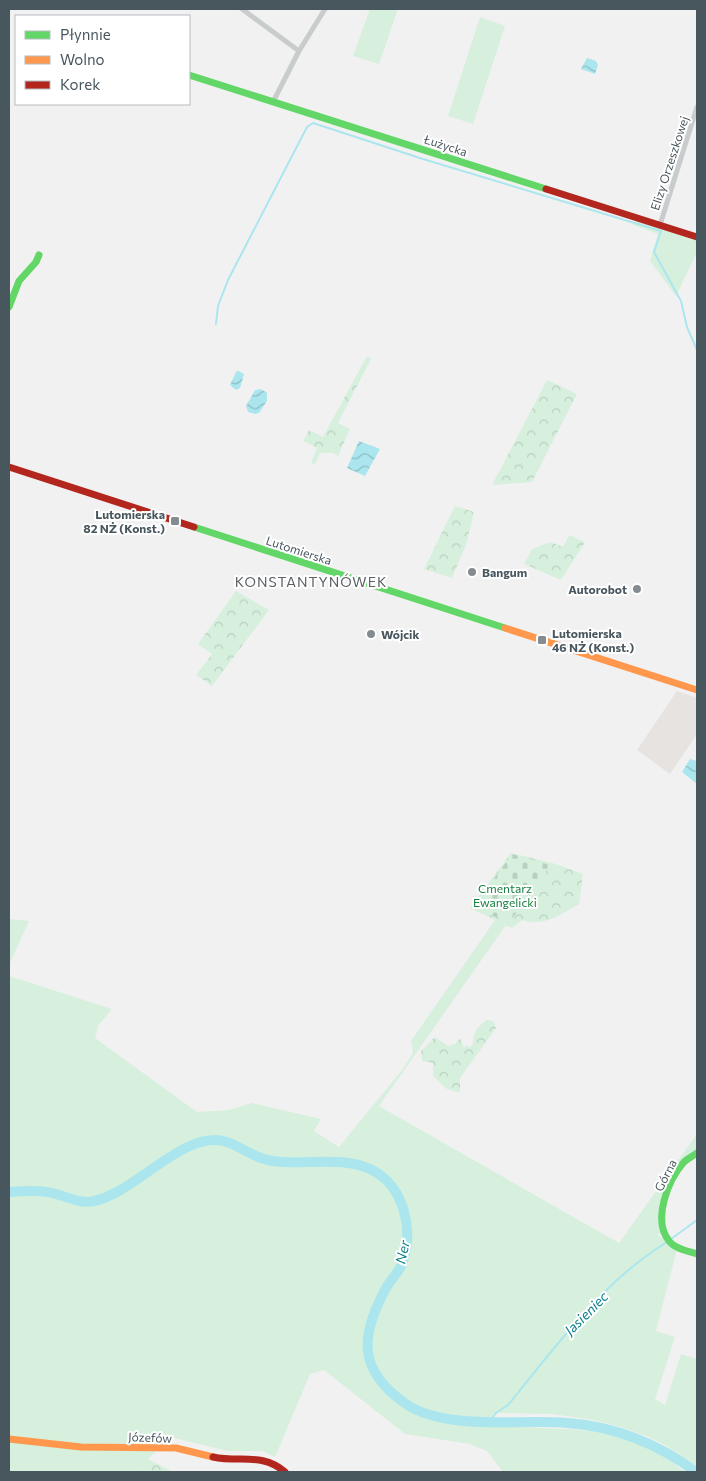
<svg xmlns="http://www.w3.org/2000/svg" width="706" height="1481" viewBox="0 0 706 1481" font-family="Commissioner,sans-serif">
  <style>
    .commercial { fill: #e6e3e0 }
    .grass { fill: #d6f0dd }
    .forest { fill: url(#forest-crowns) }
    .cemetery { fill: url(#cemetery-stones) }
    .water { fill: url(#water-waves) }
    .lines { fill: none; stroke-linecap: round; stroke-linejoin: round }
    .stream { stroke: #abe6ee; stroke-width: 2 }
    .river { stroke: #abe6ee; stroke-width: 10 }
    .street { stroke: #c9cccd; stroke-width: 5 }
    .fast { stroke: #63d668; stroke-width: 7 }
    .slow { stroke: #ff974d; stroke-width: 7 }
    .jam { stroke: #b3261e; stroke-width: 7 }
    .poi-dot { fill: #848c91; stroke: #fff; stroke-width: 2 }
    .labels { text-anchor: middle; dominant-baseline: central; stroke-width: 4; stroke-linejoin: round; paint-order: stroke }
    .street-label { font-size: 12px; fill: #48565e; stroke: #fff }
    .poi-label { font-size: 12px; font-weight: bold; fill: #48565e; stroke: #fff; text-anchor: start }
    .park-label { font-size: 12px; fill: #188041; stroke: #fff }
    .neighbourhood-label { font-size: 14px; letter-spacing: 1px; fill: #5d6165; stroke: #fff }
    .water-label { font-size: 14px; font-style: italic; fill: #0e7f8c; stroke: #fff }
  </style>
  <defs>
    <pattern id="forest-crowns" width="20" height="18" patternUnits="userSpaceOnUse" patternTransform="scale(1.25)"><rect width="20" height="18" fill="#d6f0dd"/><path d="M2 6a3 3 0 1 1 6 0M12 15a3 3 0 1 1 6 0" fill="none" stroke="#b9d0c0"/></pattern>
    <pattern id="cemetery-stones" width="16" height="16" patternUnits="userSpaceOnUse" patternTransform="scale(1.25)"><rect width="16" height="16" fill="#d6f0dd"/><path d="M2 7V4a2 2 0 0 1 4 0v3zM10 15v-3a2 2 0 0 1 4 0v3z" fill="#b9d0c0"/></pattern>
    <pattern id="water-waves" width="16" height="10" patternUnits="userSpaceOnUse" patternTransform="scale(1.25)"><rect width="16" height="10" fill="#abe6ee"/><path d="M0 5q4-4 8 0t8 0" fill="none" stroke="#8dbdc4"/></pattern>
  </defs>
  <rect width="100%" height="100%" fill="#f2f1f1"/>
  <!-- commercial -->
  <path class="commercial" d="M677,691L697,698V734L670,774L637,750Z"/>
  <!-- grass -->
  <path class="grass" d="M370,9H398L379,64L353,56Z
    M480,17L505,26L473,124L448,116Z
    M637,220L697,239V252L676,296L650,261L658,234L633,225Z
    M9,919L29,921L9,965Z
    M495,920L506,925L379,1106L619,1243L697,1134V1153L685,1161L666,1194L665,1235L657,1234L677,1249L656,1331L675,1337L655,1399L665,1405L681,1354L697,1359V1466L667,1446L649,1437L621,1427L594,1420L552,1414L496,1413L480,1424C557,1434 619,1416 685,1472H503L487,1451L470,1444L405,1434L324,1370L310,1374L275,1457L263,1451H227L170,1437L135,1472H9V976L112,1009L98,1026L95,1038L197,1112L229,1110L252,1103L321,1119L314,1131L339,1147L402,1070L413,1053L411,1041Z"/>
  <!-- forest -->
  <path class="forest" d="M367,356L371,359L338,423L350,429L338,456L333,453H320L315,464L311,463L317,448L303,441L309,430L323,437Z
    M547,380L577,394L532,482L492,485Z
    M455,506L474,512L466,545L452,578L424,569Z
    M569,535L585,542L561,580L524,564L532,549L550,542L563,547Z
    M236,591L269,610L212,686L196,675L212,654L198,644Z
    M511,853L556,864L583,874L579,904C560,915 544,927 522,920L512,928L470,908Z
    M487,1020L493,1021L496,1028L460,1078V1093L447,1089L433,1076V1063L422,1061L421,1051L435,1037L448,1046L455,1044L460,1038L464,1048L466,1045L470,1047L473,1044C473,1032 477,1027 487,1020Z
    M148,1459L173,1472H135Z"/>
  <!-- cemetery -->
  <path class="cemetery" d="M512,854L550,865L509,923L473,907Z"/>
  <!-- water -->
  <path class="water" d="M587,58L596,61L598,65L595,74L581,69Z
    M239,371L244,374L240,388L236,390L230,385L236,372Z
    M261,389L267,393V401L259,413L255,414L248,412L246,406L255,390Z
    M359,441L380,449L365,476L347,468Z
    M690,759L697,761V784L682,772Z"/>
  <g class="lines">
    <!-- stream -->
    <path class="stream" d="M216,324L218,306L228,280L307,127L313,123L423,159L661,231L654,252L681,301L687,327L697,350
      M671,1239L697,1220
      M489,1422L496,1413L508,1405C556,1346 602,1282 667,1242"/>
    <!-- river -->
    <path class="river" d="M9,1192C22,1191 34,1190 47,1192C63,1194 79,1205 94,1201C126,1194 159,1159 190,1146C231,1128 240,1156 272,1161C304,1166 342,1155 372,1170C405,1187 414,1231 402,1264C399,1272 391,1279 386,1288C360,1336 357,1370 406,1404C446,1431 520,1419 567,1423C614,1426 659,1444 696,1472"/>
    <!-- street -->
    <path class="street" d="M242,9L299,51
      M273,102L299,51L325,9
      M660,225L697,107"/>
    <!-- fast -->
    <path class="fast" d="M189,75L546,189
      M9,307L19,281L36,262L39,255
      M194,527L505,628
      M697,1153C693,1156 688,1158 684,1162C668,1180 652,1220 669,1241C675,1249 688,1251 697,1254"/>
    <!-- slow -->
    <path class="slow" d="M505,628L697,690
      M9,1439L81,1447L176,1448L213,1457"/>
    <!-- jam -->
    <path class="jam" d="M546,189L697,237
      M9,467L194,527
      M213,1457C240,1463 262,1452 285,1472"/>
  </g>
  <!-- markers -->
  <g class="poi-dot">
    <rect x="170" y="516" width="10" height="10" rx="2.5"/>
    <circle cx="472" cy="572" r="5"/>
    <circle cx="637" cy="589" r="5"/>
    <circle cx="371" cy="634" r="5"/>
    <rect x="537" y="635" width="10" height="10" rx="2.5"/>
  </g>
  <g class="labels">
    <!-- street labels -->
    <g class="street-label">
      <text transform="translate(446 145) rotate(18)">Łużycka</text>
      <text transform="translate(669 163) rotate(-72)">Elizy Orzeszkowej</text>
      <text transform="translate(299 550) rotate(18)">Lutomierska</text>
      <text transform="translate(665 1175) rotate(-63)">Górna</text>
      <text transform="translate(150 1437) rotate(2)">Józefów</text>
    </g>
    <!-- poi labels -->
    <g class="poi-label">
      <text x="165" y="514" text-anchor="end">Lutomierska<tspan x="165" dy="14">82 NŻ (Konst.)</tspan></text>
      <text x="482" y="572">Bangum</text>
      <text x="627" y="589" text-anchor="end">Autorobot</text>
      <text x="552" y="633">Lutomierska<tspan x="552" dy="14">46 NŻ (Konst.)</tspan></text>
      <text x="381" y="634">Wójcik</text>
    </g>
    <!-- park labels -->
    <g class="park-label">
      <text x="505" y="888">Cmentarz<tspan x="505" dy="14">Ewangelicki</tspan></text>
    </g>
    <!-- neighbourhood labels -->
    <g class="neighbourhood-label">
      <text x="311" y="581">KONSTANTYNÓWEK</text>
    </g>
    <!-- water labels -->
    <g class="water-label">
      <text transform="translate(402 1252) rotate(-78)">Ner</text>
      <text transform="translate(586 1313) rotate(-45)">Jasieniec</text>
    </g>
  </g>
  <!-- border -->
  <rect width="706" height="1481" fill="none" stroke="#48565e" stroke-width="20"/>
  <!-- legend -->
  <rect x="15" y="15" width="175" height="90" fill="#ffffff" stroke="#b6bbbf"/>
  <rect x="25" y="31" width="25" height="8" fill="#63d668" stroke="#b6bbbf"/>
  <text x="60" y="40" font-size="15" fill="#48565e">Płynnie</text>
  <rect x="25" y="56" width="25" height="8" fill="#ff974d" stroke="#b6bbbf"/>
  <text x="60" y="65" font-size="15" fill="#48565e">Wolno</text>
  <rect x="25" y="81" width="25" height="8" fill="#b3261e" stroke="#b6bbbf"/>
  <text x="60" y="90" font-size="15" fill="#48565e">Korek</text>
</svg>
